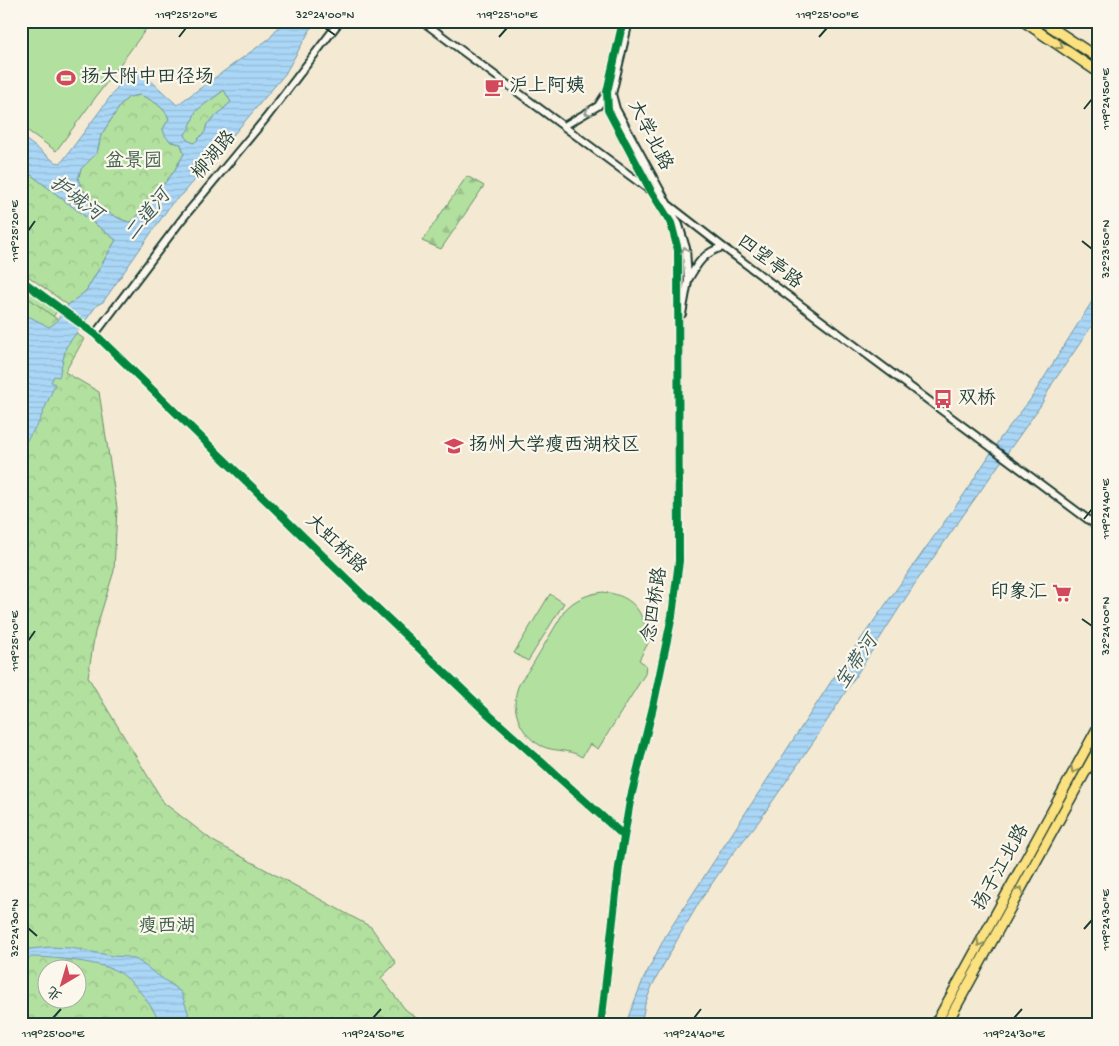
<svg xmlns="http://www.w3.org/2000/svg" width="1119" height="1046" viewBox="0 0 1119 1046" font-family="'Gochi Hand','LXGW WenKai TC',sans-serif">
  <style>
    .forest { fill: url(#forest-firs); stroke: #688e6a }
    .park { fill: url(#park-crowns); stroke: #688e6a; fill-rule: evenodd }
    .garden { fill: #b2e09f; stroke: #688e6a }
    .water { fill: url(#water-rules); stroke: #7399a9; fill-rule: evenodd }
    .lines { fill: none; stroke-linecap: round; stroke-linejoin: round }
    .tertiary-casing { stroke: #1f3d34; stroke-width: 10 }
    .primary-casing { stroke: #1f3d34; stroke-width: 12 }
    .tertiary { stroke: #fbf7ec; stroke-width: 6 }
    .primary { stroke: #fbe180; stroke-width: 9 }
    .cycleway-casing { stroke: #fbf7ec; stroke-width: 11 }
    .cycleway { stroke: #00873e; stroke-width: 8 }
    .oneway { stroke: #8d8f5a }
    .oneway2 { stroke: #8d9a90 }
    .ticks { fill: none; stroke: #1f3d34; stroke-width: 2 }
    .labels { text-anchor: middle; dominant-baseline: central; stroke-width: 4.5; stroke-linejoin: round; paint-order: stroke }
    .poi-label { font-size: 19px; fill: #1f3d34; stroke: #fbf7ec; text-anchor: start }
    .street-label { font-size: 19px; fill: #1f3d34; stroke: #fbf7ec }
    .park-label { font-size: 19px; fill: #3c5e49; stroke: #fbf7ec }
    .water-label { font-size: 20px; font-style: italic; fill: #3b5c5b; stroke: #fbf7ec }
    .neatline { fill: none; stroke: #1f3d34; stroke-width: 2 }
    .ticks-label { font-size: 12px; text-anchor: middle; fill: #1f3d34 }
  </style>
  <defs>
    <pattern id="forest-firs" width="22" height="20" patternUnits="userSpaceOnUse" patternTransform="scale(1.25)"><rect width="22" height="20" fill="#b2e09f"/><path d="M5 1l3.5 6h-7zM16 11l3.5 6h-7z" fill="#99c18a"/></pattern>
    <pattern id="park-crowns" width="20" height="18" patternUnits="userSpaceOnUse" patternTransform="scale(1.25)"><rect width="20" height="18" fill="#b2e09f"/><path d="M2 6a3 3 0 1 1 6 0M12 15a3 3 0 1 1 6 0" fill="none" stroke="#99c18a"/></pattern>
    <pattern id="water-rules" width="6" height="5" patternUnits="userSpaceOnUse" patternTransform="scale(1.25)"><rect width="6" height="5" fill="#abd7f7"/><path d="M0 2.5h6" fill="none" stroke="#93b9d4"/></pattern>
  </defs>
  <rect width="100%" height="100%" fill="#f4ead3"/>
  <filter id="ink" filterUnits="userSpaceOnUse"><feTurbulence type="fractalNoise" baseFrequency=".02" numOctaves="2"/><feDisplacementMap in="SourceGraphic" scale="10" xChannelSelector="R" yChannelSelector="G"/><feConvolveMatrix kernelMatrix="1 2 1 2 8 2 1 2 1" color-interpolation-filters="sRGB"/></filter>
  <g filter="url(#ink)">
    <!-- forest -->
    <path class="forest" d="M467,176L484,186L441,249L422,241Z
      M21,285L57,311L50,321L21,319Z"/>
    <!-- park -->
    <path class="park" d="M224,90L231,102L207,124L205,132L194,143L186,140L185,134C191,126 191,116 198,109C205,101 216,98 224,90Z
      M139,95C150,98 166,108 169,119L163,129L171,142L181,144L184,154L173,173L132,222C121,223 95,204 88,196C83,191 80,185 78,179L81,169L97,153L101,135L122,103L129,97Z
      M21,167L116,240L86,291L68,305L21,271Z
      M27,297L84,339L65,372L99,392L117,508L114,571L95,632L88,677L164,803L213,841L371,927L396,963L381,978L405,1009L425,1025H21V304ZM48,968H78V998H48Z"/>
    <!-- garden -->
    <path class="garden" d="M29,21H152L56,151L21,126V31Z
      M603,592C620,594 635,600 642,618C646,626 646,629 653,634L639,660L646,665L645,674L598,749L590,744L582,757C567,747 550,754 535,742C520,731 511,709 517,690C519,682 526,674 531,667C542,648 554,629 565,610C575,599 588,594 603,592Z
      M550,594L564,603L528,661L514,653Z"/>
    <!-- water -->
    <path class="water" d="M282,21H315L285,74L183,194L172,203L103,302L97,305L66,347L59,377L54,376L51,382L55,384L39,422L21,449V325L28,317H30L49,327L55,323L68,305L86,291L116,240L21,167V136L55,162L61,163L134,65L177,105L270,38ZM224,90L231,102L207,124L205,132L194,143L187,140L185,134L189,129L196,111ZM139,95C150,98 166,108 169,119L163,129C165,140 171,142 181,144L184,154L173,173L132,222C121,223 95,204 87,196C83,191 80,185 78,179L81,169L97,153L101,135L122,103L129,97Z
      M1098,292V317L1052,384L1041,405L914,585L816,738L759,821L730,857L700,901L677,940L652,986L645,1004L641,1025H625L643,980L666,935L836,674L965,493L1001,437L1030,400Z
      M50,947L71,948L113,956L127,957L137,960L181,992L188,1012L189,1025H162C151,1006 140,988 122,974C105,962 52,957 30,957L21,968V953L30,949Z"/>
    <g class="lines">
      <!-- tertiary casing -->
      <g class="tertiary-casing">
        <path id="tertiary" d="M422,21L648,189
          M629,21L612,94L616,109L679,225L686,248L688,281L682,314
          M564,126L598,106L607,92
          M656,195L723,247L1098,527
          M21,280L95,334L354,586L488,714L624,836
          M688,280C697,264 704,252 723,247
          M95,334L183,218L266,118L340,21
          M601,1025L619,867L630,801L653,707L672,616L679,561L678,250L671,223L651,191L608,110L607,92L623,21"/>
      </g>
      <!-- primary casing -->
      <g class="primary-casing">
        <path id="primary" d="M1023,21L1098,72
          M1042,21L1098,58
          M935,1025L1098,727
          M946,1025L1098,749"/>
      </g>
      <!-- tertiary -->
      <use href="#tertiary" class="tertiary"/>
      <!-- primary -->
      <use href="#primary" class="primary"/>
      <!-- cycleway casing -->
      <g class="cycleway-casing">
        <path id="cycleway" d="M21,280L95,334L354,586L488,714L624,836
          M601,1025L619,867L630,801L653,707L672,616L679,561L678,250L671,223L651,191L608,110L607,92L623,21"/>
      </g>
      <!-- cycleway -->
      <use href="#cycleway" class="cycleway"/>
    </g>
    <!-- one-way arrows -->
    <defs><path id="oneway-chevron" d="M-2-3.5L2.5 0L-2 3.5" fill="none" stroke-width="1.6" stroke-linecap="round" stroke-linejoin="round" transform="scale(1.25)"/></defs>
    <g class="oneway">
      <use href="#oneway-chevron" transform="translate(1060 46) rotate(34)"/>
      <use href="#oneway-chevron" transform="translate(1074 770) rotate(119)"/>
      <use href="#oneway-chevron" transform="translate(1020 890) rotate(-61)"/>
      <use href="#oneway-chevron" transform="translate(980 943) rotate(119)"/>
    </g>
    <g class="oneway2">
      <use href="#oneway-chevron" transform="translate(588 112) rotate(150)"/>
      <use href="#oneway-chevron" transform="translate(685 250) rotate(-99)"/>
    </g>
  </g>
  <!-- ticks -->
  <path class="ticks" d="M325,28L335,35M179,37L186,28M499,37L507,28M819,37L827,28M1084,109L1092,99M28,231L35,221M1082,241L1092,249M1084,519L1092,509M1082,619L1092,626M28,641L35,631M28,928L37,936M1084,929L1092,920M53,1018L61,1009M373,1018L381,1009M694,1018L701,1009M1014,1018L1022,1009"/>
  <!-- icons -->
  <defs>
    <g id="stadium-bare" transform="scale(1.5)"><path d="M0-5a6.5 5 0 1 0 0 10a6.5 5 0 1 0 0-10ZM-3.5-1.8h7v3.6h-7Z" fill="#d1495b" stroke="#fbf7ec" stroke-width="2.5" paint-order="stroke"/></g>
    <g id="cafe-bare" transform="scale(1.5)"><path d="M-5.5-4.5H6V0H3Q3 3.5 0 3.5H-2.5Q-5.5 3.5-5.5 0ZM3-3.2v2h1.7v-2ZM-6 4.5H4V6H-6Z" fill="#d1495b" stroke="#fbf7ec" stroke-width="2.5" paint-order="stroke"/></g>
    <g id="bus-bare" transform="scale(1.5)"><path d="M-5-6H5V4H4V6H2V4H-2V6H-4V4H-5ZM-3.5-4V0h7V-4ZM-3.5 1.2v1.5H-2V1.2ZM2 1.2v1.5H3.5V1.2Z" fill="#d1495b" stroke="#fbf7ec" stroke-width="2.5" paint-order="stroke"/></g>
    <g id="university-bare" transform="scale(1.5)"><path d="M0-5L7-2L0 1L-7-2ZM-4 1L0 2.5L4 1V4Q0 6-4 4Z" fill="#d1495b" stroke="#fbf7ec" stroke-width="2.5" paint-order="stroke"/></g>
    <g id="supermarket-bare" transform="scale(1.5)"><path d="M-6-5.5h2.5l.6 2H6L4.5 2H-2.5L-4.4-4H-6ZM-1.5 3.2a1.3 1.3 0 1 0 .1 0ZM3 3.2a1.3 1.3 0 1 0 .1 0Z" fill="#d1495b" stroke="#fbf7ec" stroke-width="2.5" paint-order="stroke"/></g>
  </defs>
  <g fill-rule="evenodd">
    <use href="#stadium-bare" x="66" y="78"/>
    <use href="#cafe-bare" x="494" y="87"/>
    <use href="#bus-bare" x="943" y="399"/>
    <use href="#university-bare" x="454" y="446"/>
    <use href="#supermarket-bare" x="1062" y="593"/>
  </g>
  <g class="labels">
    <!-- poi labels -->
    <g class="poi-label">
      <text x="81" y="78">扬大附中田径场</text>
      <text x="509" y="87">沪上阿姨</text>
      <text x="958" y="399">双桥</text>
      <text x="469" y="446">扬州大学瘦西湖校区</text>
      <text x="1047" y="593" text-anchor="end">印象汇</text>
    </g>
    <!-- street labels -->
    <g class="street-label">
      <text transform="translate(649 136) rotate(63)">大学北路</text>
      <text transform="translate(215 156) rotate(-50)">柳湖路</text>
      <text transform="translate(769 263) rotate(37)">四望亭路</text>
      <text transform="translate(335 545) rotate(44)">大虹桥路</text>
      <text transform="translate(656 605) rotate(-81)">念四桥路</text>
      <text transform="translate(1002 868) rotate(-61)">扬子江北路</text>
    </g>
    <!-- park labels -->
    <g class="park-label">
      <text x="134" y="162">盆景园</text>
      <text x="167" y="927">瘦西湖</text>
    </g>
    <!-- water labels -->
    <g class="water-label">
      <text transform="translate(75 200) rotate(37)">护城河</text>
      <text transform="translate(149 216) rotate(-51)">二道河</text>
      <text transform="translate(858 663) rotate(-56)">宝带河</text>
    </g>
  </g>
  <!-- margin -->
  <rect width="1119" height="1046" fill="none" stroke="#fbf7ec" stroke-width="55"/>
  <!-- north arrow -->
  <g transform="translate(62 984) rotate(218)"><circle r="24" fill="#fbf7ec" stroke="#a3ada2"/>
  <path d="M0-4L9 19L0 12L-9 19Z" fill="#d1495b"/>
  <text y="-8" font-size="14" font-weight="bold" text-anchor="middle" fill="#1f3d34">北</text>
  </g>
  <rect x="28" y="28" width="1064" height="990" class="neatline"/>
  <g class="ticks-label">
    <text x="186" y="18">119°25'20"E</text>
    <text x="325" y="18">32°24'00"N</text>
    <text x="507" y="18">119°25'10"E</text>
    <text x="827" y="18">119°25'00"E</text>
    <text transform="translate(1105 99) rotate(-90)" y="4">119°24'50"E</text>
    <text transform="translate(14 231) rotate(-90)" y="4">119°25'20"E</text>
    <text transform="translate(1105 249) rotate(-90)" y="4">32°23'50"N</text>
    <text transform="translate(1105 509) rotate(-90)" y="4">119°24'40"E</text>
    <text transform="translate(1105 626) rotate(-90)" y="4">32°24'00"N</text>
    <text transform="translate(14 641) rotate(-90)" y="4">119°25'10"E</text>
    <text transform="translate(1105 920) rotate(-90)" y="4">119°24'30"E</text>
    <text transform="translate(14 928) rotate(-90)" y="4">32°24'30"N</text>
    <text x="53" y="1037">119°25'00"E</text>
    <text x="373" y="1037">119°24'50"E</text>
    <text x="694" y="1037">119°24'40"E</text>
    <text x="1014" y="1037">119°24'30"E</text>
  </g>
</svg>
